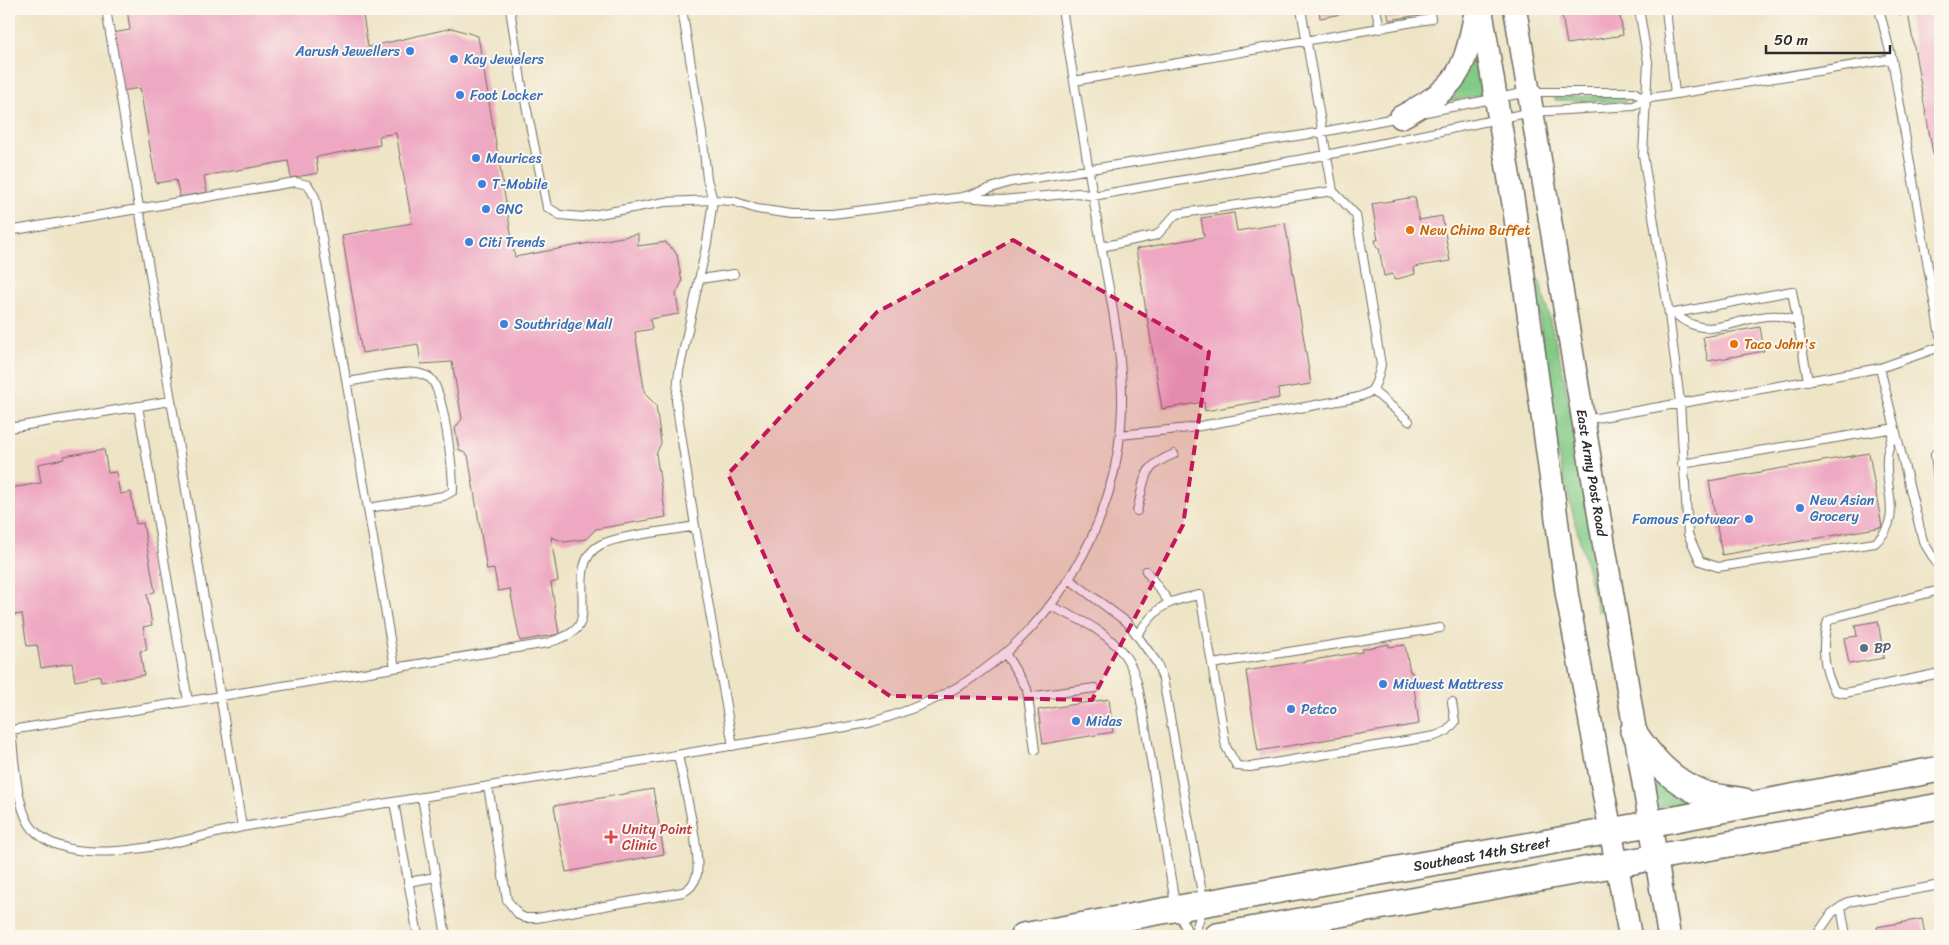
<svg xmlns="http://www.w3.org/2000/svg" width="1949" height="945" viewBox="0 0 1949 945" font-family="Sriracha,sans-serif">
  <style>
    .green { fill: #82ca86; stroke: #567a58 }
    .building { fill: #eea8c2 }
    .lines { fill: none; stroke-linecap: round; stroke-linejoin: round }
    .lane-casing { stroke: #6f6c61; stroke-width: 10 }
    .secondary-casing { stroke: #6f6c61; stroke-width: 25 }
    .primary-casing { stroke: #6f6c61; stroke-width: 28 }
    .lane { stroke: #fff; stroke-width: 8 }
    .secondary { stroke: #fff; stroke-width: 22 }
    .primary { stroke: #fff; stroke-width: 25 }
    .marked { fill: #c2185b; fill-opacity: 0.2; stroke: #c2185b; stroke-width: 4; stroke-dasharray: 10 6; stroke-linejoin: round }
    .shop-dot { fill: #3f7fe0; stroke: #fbf7ec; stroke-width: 2 }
    .food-dot { fill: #e8710a; stroke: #fbf7ec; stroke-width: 2 }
    .service-dot { fill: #5c6f8a; stroke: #fbf7ec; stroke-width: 2 }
    .health-dot { fill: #e0444e; stroke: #fbf7ec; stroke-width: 2 }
    .labels { text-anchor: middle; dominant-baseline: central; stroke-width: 4; stroke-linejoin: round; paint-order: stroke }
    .shop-label { font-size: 14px; fill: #366cbe; stroke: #fbf7ec; text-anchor: start }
    .food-label { font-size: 14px; fill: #c56008; stroke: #fbf7ec; text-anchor: start }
    .street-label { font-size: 14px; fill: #2b2b2b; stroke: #fbf7ec }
    .service-label { font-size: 14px; fill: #4e5e75; stroke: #fbf7ec; text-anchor: start }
    .health-label { font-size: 14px; fill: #be3a42; stroke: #fbf7ec; text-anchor: start }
  </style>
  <rect width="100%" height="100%" fill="#fbf7ec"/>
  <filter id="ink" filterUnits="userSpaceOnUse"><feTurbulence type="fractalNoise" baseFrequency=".02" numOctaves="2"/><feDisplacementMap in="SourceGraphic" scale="10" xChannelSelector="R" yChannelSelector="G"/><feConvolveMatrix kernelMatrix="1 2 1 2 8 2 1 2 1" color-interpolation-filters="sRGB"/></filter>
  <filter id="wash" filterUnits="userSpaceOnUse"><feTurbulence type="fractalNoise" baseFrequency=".0096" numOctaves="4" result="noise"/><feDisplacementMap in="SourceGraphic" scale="20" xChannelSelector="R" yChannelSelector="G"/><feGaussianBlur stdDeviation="1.12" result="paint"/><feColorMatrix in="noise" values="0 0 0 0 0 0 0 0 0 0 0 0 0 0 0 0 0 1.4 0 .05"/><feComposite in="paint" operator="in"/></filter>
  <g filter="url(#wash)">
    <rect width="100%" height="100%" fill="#eee4c6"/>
    <!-- green -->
    <path class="green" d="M1473,60L1482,95L1442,102Z
      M1555,96L1626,97V102L1555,100Z
      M1540,281L1563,371L1604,611L1598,612L1555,444L1535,282Z
      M1653,773L1693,801L1658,808Z"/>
    <g id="blocks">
      <!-- building -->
      <path class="building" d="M127,9H362L368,47L452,28L478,36L515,257L638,234V246L666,242L668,246L673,249L677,255L682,282L676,294L679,314L650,319L652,329L635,332L645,394L656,405L661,443L656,454L666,517L596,529L586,539L565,542L551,537L558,581L551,583L559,634L520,641L510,589L498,591L494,569L487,570L468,455L459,450L455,428L462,419L452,362L421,364L418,344L362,353L342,235L412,223L396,133L379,136L380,145L316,157L318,173L291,178L288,161L204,176L207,192L180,197L176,180L156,183L140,88L122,91L112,33L130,30Z
        M1319,9H1346L1347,13L1320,18Z
        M1387,9H1424V14L1389,20Z
        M1561,9H1619L1623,35L1567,44Z
        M1898,9H1940V193L1908,13L1899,15Z
        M1415,197L1419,220L1442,216L1450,261L1414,267L1415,274L1394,280L1393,274L1384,276L1379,248H1377L1375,240H1378L1372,204Z
        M1234,213L1237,231L1285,223L1311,384L1278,389L1279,398L1205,411L1204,402L1162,409L1136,249L1204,237L1201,218Z
        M1760,327L1764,351L1708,361L1703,337Z
        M104,449L108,473L116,472L120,494L131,492L136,524L143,523L155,592L147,594L152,625L143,627L147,650L140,651L144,675L101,682L100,676L75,681L72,663L41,668L37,645L27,646L22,614L12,615L9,594V513L14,512L10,488L41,483L38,464L64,459V456Z
        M1869,453L1882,527L1722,555L1709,481Z
        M1878,621L1884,658L1849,664L1844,638L1857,636L1855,625Z
        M1389,644V647L1405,645L1410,672H1412L1419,724L1258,751L1246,671L1362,652V649Z
        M1109,699L1113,732L1043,744L1038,710Z
        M653,789L664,854L566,872L554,806Z
        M1922,919L1925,936H1878L1877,927Z"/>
    </g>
  </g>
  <g filter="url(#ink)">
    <use href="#blocks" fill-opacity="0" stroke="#6f6c61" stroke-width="1"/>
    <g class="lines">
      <!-- lane casing -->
      <g class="lane-casing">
        <path id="lane" d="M106,9L242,827L869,723C903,713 936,701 966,682C1054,626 1113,529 1121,425C1126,366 1112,307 1102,250C1088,169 1075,89 1062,9
          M510,9L522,86L547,207L560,215L582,217L665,202L713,200L707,179L702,133L682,9
          M1376,9L1380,29
          M1639,9L1648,62L1643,155L1669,314L1792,291L1808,381
          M1666,9L1675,94
          M1879,9L1892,59L1940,336
          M1074,81L1431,19L1429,9
          M1645,99L1892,59
          M963,197L1001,200L1078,193L1093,196L1326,155L1532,112L1634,106L1645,99L1634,92H1528L1426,112
          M9,231L295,182L308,185L315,197L395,668
          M1101,247L1157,235L1176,214L1333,191
          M700,279L734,274
          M1674,313C1711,346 1739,313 1779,316C1785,317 1792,320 1798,321
          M1669,314L1680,402L1688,534L1700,561L1718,567L1875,543C1904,518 1884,491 1887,458C1887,448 1892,438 1895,428L1682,464
          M1880,368L1940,347
          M347,382C362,380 403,370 416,373C419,373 427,376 430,378C444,389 453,472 453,491L444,496L368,508
          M1372,390L1409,421
          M138,406L188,701
          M1585,420L1880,368L1923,541L1940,569
          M9,428L170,401
          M1120,435L1189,428L1349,399C1374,394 1375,390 1381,365L1356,215L1333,191L1301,9
          M1940,454H1935L1940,498
          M1137,511C1146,477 1140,468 1174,454
          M695,526L733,746
          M1146,571L1169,602
          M1069,579L1128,623L1157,663L1163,679L1204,904L1194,936
          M1940,590L1839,616L1828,621C1821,644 1823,670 1835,691L1845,693L1940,673
          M1050,606C1080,619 1114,634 1130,664C1138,679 1140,697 1143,713L1176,909L1190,936
          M1137,635C1158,606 1165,601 1200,595L1212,664L1440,628
          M1005,653L1027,689L1035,750
          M1212,664L1226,747L1237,766L1250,767L1435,736L1447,731L1455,722L1452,702
          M1028,697L1095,688
          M488,786L507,900L519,915L525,918H537L683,892C690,889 695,882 697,874C701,852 683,781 678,755
          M422,797L446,936
          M394,802L418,936
          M242,827C191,838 72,875 33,829C16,810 14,756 11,730L548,643C558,639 571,636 578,627C591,609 569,562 600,545C619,535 671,531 695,526L676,401L679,371L707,243L713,200L733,201L757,209L792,214H833L963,197L1010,182L1322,132L1400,117
          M408,882L436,877
          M1841,907L1846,936
          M1816,936L1832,913L1848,902L1940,885"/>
      </g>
      <!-- secondary casing -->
      <g class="secondary-casing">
        <g id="secondary">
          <path d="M1481,9L1514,207L1567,595L1630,936"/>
          <path id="s1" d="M1515,9L1669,936"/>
          <path d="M1401,117C1459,86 1464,74 1476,10"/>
        </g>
      </g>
      <!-- primary casing -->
      <g class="primary-casing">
        <g id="primary">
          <path d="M1633,731C1651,758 1671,781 1702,793C1715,798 1731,798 1744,801"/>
          <path id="s2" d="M1023,936L1649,824L1940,769"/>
          <path d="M1217,936L1940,806"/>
        </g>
      </g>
      <!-- lane -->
      <use href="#lane" class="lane"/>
      <!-- secondary -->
      <use href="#secondary" class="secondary"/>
      <!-- primary -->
      <use href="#primary" class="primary"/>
    </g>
  </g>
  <!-- marked area -->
  <path class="marked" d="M1013,240L1209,352L1183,525L1092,700L890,696L799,633L728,474L877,312Z"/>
  <!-- markers -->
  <g class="shop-dot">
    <circle cx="410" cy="51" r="5"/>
    <circle cx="454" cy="59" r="5"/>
    <circle cx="460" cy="95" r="5"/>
    <circle cx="476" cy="158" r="5"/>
    <circle cx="482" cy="184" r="5"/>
    <circle cx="486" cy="209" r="5"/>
    <circle cx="469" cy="242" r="5"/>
    <circle cx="504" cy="324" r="5"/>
    <circle cx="1800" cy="508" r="5"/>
    <circle cx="1749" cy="519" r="5"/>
    <circle cx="1383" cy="684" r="5"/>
    <circle cx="1291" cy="709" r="5"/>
    <circle cx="1076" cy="721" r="5"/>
  </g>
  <g class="food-dot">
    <circle cx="1410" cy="230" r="5"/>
    <circle cx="1734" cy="344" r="5"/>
  </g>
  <circle class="service-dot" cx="1864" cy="648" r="5"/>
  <path class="health-dot" d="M608.5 829.5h5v5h5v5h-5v5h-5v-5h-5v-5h5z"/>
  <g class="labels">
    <!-- shop labels -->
    <g class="shop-label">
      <text x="400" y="51" text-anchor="end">Aarush Jewellers</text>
      <text x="464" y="59">Kay Jewelers</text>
      <text x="470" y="95">Foot Locker</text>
      <text x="486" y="158">Maurices</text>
      <text x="492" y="184">T-Mobile</text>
      <text x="496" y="209">GNC</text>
      <text x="479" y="242">Citi Trends</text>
      <text x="514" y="324">Southridge Mall</text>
      <text x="1810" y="500">New Asian<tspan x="1810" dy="16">Grocery</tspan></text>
      <text x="1739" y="519" text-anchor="end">Famous Footwear</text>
      <text x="1393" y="684">Midwest Mattress</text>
      <text x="1301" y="709">Petco</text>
      <text x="1086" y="721">Midas</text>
    </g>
    <!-- food labels -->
    <g class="food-label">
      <text x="1420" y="230">New China Buffet</text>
      <text x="1744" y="344">Taco John's</text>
    </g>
    <!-- street labels -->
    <g class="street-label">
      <text stroke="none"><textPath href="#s1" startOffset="470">East Army Post Road</textPath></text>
      <text stroke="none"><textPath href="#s2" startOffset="466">Southeast 14th Street</textPath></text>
    </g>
    <!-- service labels -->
    <g class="service-label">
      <text x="1874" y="648">BP</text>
    </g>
    <!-- health labels -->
    <g class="health-label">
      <text x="622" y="829">Unity Point<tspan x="622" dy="16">Clinic</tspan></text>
    </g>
  </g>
  <!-- margin -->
  <rect width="1949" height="945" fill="none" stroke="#fbf7ec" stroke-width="30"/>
  <!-- scale -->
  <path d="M1766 45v8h124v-8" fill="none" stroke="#2b2b2b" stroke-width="2.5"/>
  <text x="1774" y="45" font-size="15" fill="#2b2b2b" stroke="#fbf7ec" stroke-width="4" paint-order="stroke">50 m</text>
</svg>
